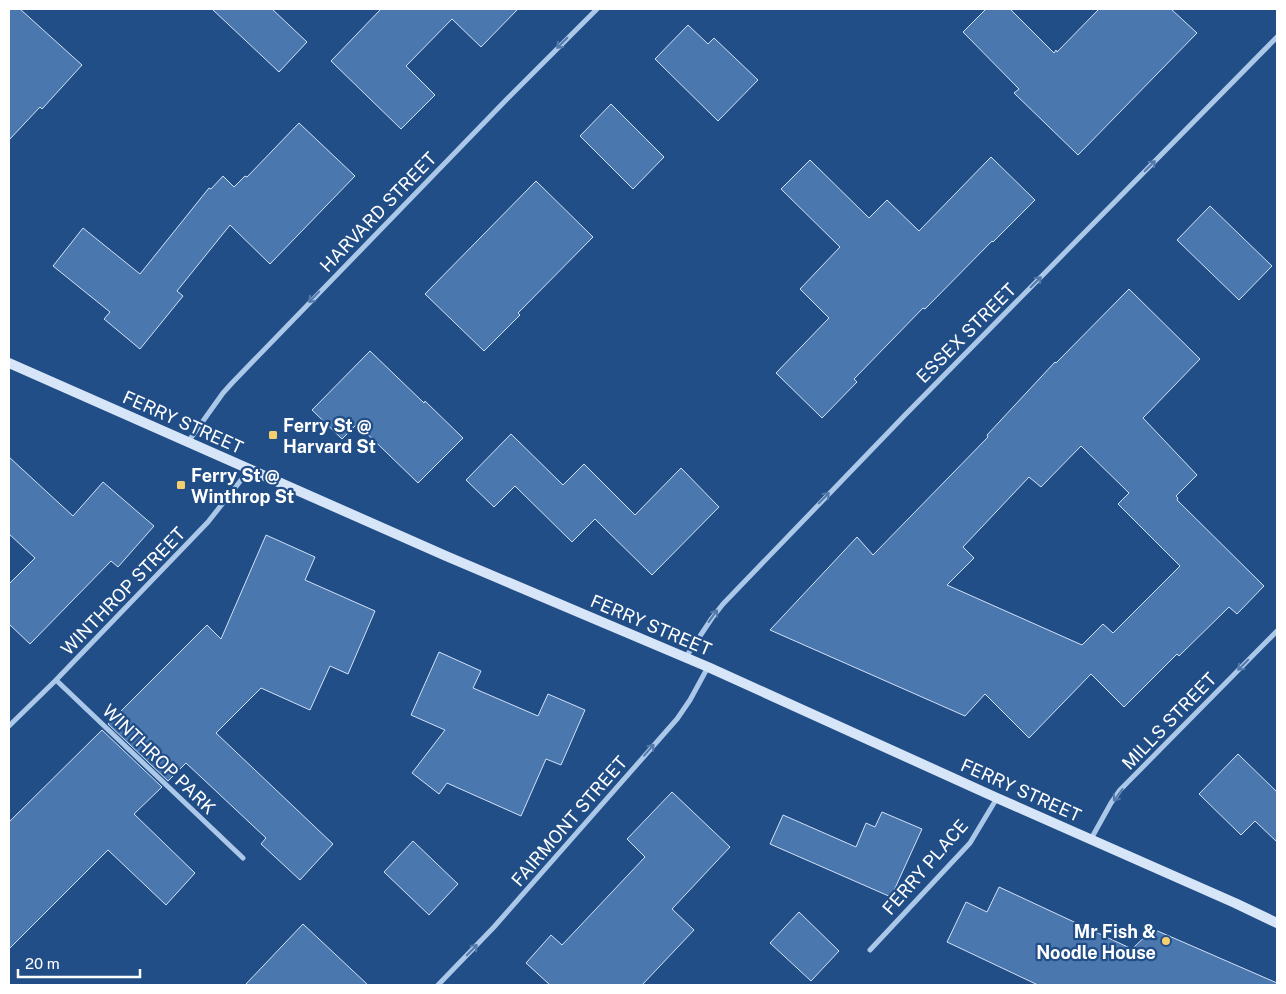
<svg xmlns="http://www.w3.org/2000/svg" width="1286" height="994" viewBox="0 0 1286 994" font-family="'Public Sans',sans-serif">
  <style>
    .building { fill: #4b77af; stroke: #d1e2f7; fill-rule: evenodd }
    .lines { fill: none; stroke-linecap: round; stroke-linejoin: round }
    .street { stroke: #acc8e9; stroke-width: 5 }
    .secondary { stroke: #d7e5f8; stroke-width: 10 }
    .oneway { stroke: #5279a9 }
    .poi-dot { fill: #f5cf6e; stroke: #224e87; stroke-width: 2 }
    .labels { text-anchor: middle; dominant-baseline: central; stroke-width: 4.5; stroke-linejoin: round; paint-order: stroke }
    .street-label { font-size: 18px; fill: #fff; stroke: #224e87 }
    .poi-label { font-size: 18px; font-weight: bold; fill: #fff; stroke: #224e87; text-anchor: start }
  </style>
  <rect width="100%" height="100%" fill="#224e87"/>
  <!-- building -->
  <path class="building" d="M9,9H20L82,65L42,109L40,107L9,140Z
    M212,9H272L307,42L279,72Z
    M381,9H518L481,47L452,19L406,66L435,95L401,129L331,61Z
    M986,9H1010L1054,53L1056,50L1057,52L1099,9H1171L1197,33L1078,155L1014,93L1019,89L963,32Z
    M688,25L708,44L714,38L758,80L718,121L655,59Z
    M611,104L664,157L633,189L580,136Z
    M299,123L355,176L270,264L230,225L177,291L183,296L140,349L104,319L110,312L53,266L83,228L140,274L209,188L211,189L223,176L234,187L245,176L247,177Z
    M991,157L1035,200L993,242L992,241L925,309L923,308L854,379L857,382L822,418L776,373L829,318L800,289L840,247L781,189L810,160L869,218L887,200L919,231Z
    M536,181L593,237L518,313L520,315L484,351L425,294Z
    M1210,206L1272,266L1239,300L1177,240Z
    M1129,289L1200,359L1143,418L1197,475L1176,496L1178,498L1177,500L1264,586L1237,614L1229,607L1179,656L1177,654L1124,707L1091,674L1029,738L985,694L965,716L770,630L857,537L873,555L988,437L987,435L1055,362L1056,363ZM1081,446L1129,493L1118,504L1180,566L1113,633L1103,624L1082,645L947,585L974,558L963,547L1029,477L1041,487Z
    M370,351L424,403L425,401L463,438L418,483L357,424L342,439L312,410Z
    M511,434L563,485L584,464L635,515L681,468L719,507L652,575L595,519L572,542L515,486L494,507L466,480Z
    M9,457L73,516L103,482L154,526L118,567L111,561L30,644L9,624V584L35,558L9,534Z
    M266,535L315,557L305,580L375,611L348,674L330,666L310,710L261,688L216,733L333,844L300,880L261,844L266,838L186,763L168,781L108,724L207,625L221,639Z
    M439,652L481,671L473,688L538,716L548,694L585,710L561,765L546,759L521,816L447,783L439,794L412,773L445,730L411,715Z
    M102,730L162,787L134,814L195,873L166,905L108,850L9,949V822Z
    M1238,754L1277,792V842L1255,821L1241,835L1199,794Z
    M672,792L730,847L672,909L694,930L642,985H550L526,963L551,935L562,945L645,857L627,839Z
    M882,812L922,829L891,897L770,844L783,815L856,847L866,823L875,827Z
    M413,841L458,884L429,915L384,872Z
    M999,887L1132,949L1153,929L1277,983V985H1038L947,942L966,902L987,912Z
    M799,912L839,951L811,981L770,943Z
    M303,924L368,985H245Z"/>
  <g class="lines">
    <!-- street -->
    <path class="street" d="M188,442L223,393L232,383L507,99L597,9
      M686,657L712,618L723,604L906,414L1277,37
      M56,680L243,858
      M9,726L56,680L208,522L249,470
      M1091,839L1111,803L1120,790L1277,631
      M870,950L970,843L997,798
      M438,985L494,927L677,719L690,700L708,667"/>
    <!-- secondary -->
    <path class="secondary" d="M9,363L446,556L708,667L997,798L1235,903L1277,923"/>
  </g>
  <!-- one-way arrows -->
  <defs><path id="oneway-shaft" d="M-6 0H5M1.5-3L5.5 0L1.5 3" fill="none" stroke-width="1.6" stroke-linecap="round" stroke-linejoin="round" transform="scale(1.25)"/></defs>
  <g class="oneway">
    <use href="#oneway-shaft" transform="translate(562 43) rotate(135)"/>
    <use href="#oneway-shaft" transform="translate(1150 166) rotate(-45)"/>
    <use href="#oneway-shaft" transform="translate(1036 282) rotate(-45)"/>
    <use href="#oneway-shaft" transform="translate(314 297) rotate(134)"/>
    <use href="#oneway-shaft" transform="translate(824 498) rotate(-46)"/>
    <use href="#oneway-shaft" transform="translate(713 616) rotate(-54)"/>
    <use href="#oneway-shaft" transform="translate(1243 665) rotate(135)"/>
    <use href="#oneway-shaft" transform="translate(649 750) rotate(-49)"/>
    <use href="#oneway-shaft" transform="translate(1118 795) rotate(127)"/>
    <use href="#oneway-shaft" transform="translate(472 950) rotate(-46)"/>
  </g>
  <!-- markers -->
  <g class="poi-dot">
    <rect x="268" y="430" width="10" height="10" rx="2.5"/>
    <rect x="176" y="480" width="10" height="10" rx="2.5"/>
    <circle cx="1166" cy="941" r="5"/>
  </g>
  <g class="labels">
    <!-- street labels -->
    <g class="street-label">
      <text transform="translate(378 212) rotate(-46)">HARVARD STREET</text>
      <text transform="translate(966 333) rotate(-45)">ESSEX STREET</text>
      <text transform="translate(183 422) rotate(24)">FERRY STREET</text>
      <text transform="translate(123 591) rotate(-46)">WINTHROP STREET</text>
      <text transform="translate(651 625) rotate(23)">FERRY STREET</text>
      <text transform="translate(1169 721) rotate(-46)">MILLS STREET</text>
      <text transform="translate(159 759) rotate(44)">WINTHROP PARK</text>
      <text transform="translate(1021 790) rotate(24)">FERRY STREET</text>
      <text transform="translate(569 821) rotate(-49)">FAIRMONT STREET</text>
      <text transform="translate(925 867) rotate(-49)">FERRY PLACE</text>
    </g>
    <!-- poi labels -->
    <g class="poi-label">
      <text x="283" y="425">Ferry St @<tspan x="283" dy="21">Harvard St</tspan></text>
      <text x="191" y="475">Ferry St @<tspan x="191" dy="21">Winthrop St</tspan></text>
      <text x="1156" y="931" text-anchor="end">Mr Fish &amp;<tspan x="1156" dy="21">Noodle House</tspan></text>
    </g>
  </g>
  <!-- border -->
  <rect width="1286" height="994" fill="none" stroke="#ffffff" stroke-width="20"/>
  <!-- scale -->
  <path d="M18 969v8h122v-8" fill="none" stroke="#ffffff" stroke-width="2.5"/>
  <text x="25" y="969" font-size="15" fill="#ffffff" stroke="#224e87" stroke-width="4" paint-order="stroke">20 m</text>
</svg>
